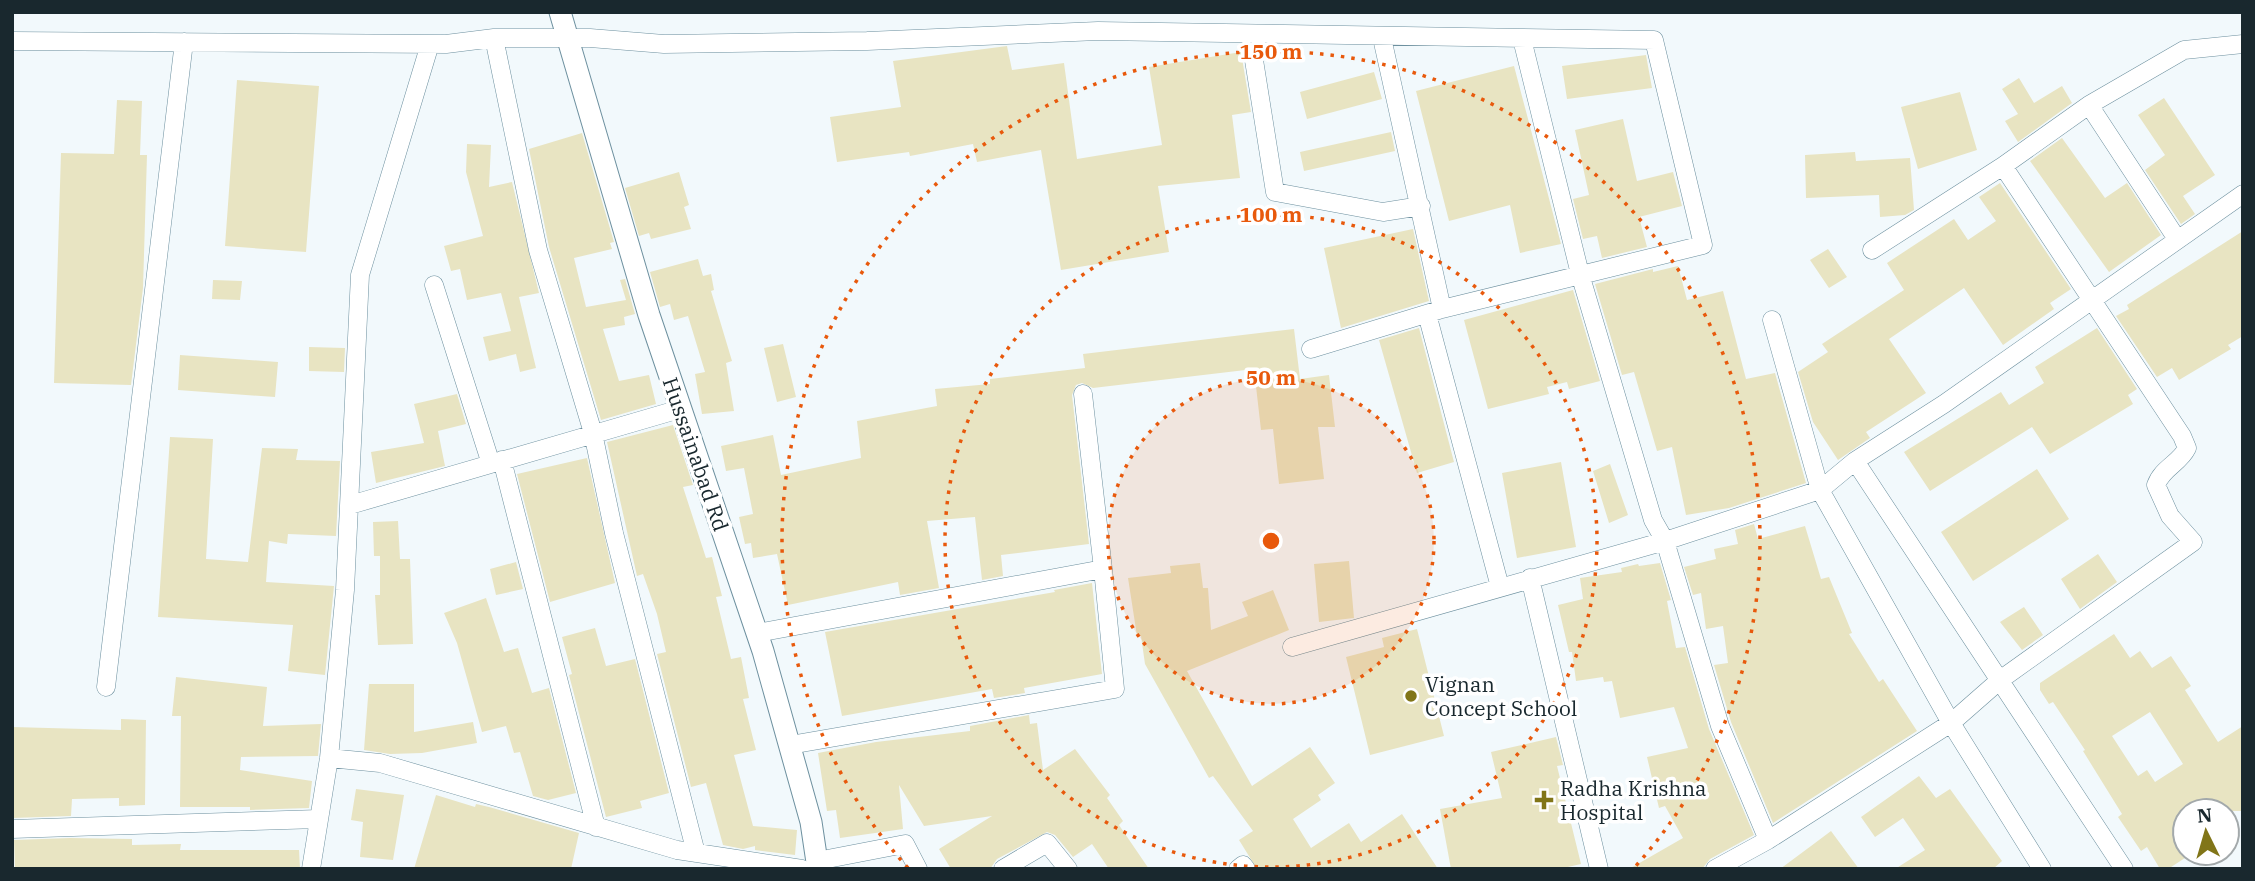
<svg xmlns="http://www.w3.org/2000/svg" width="2255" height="881" viewBox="0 0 2255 881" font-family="'IBM Plex Serif',serif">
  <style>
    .building { fill: #e8e4c2; fill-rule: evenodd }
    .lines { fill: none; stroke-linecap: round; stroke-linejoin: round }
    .minor-casing { stroke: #6d909f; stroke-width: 19 }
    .tertiary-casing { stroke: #6d909f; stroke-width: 23 }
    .minor { stroke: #fff; stroke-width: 18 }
    .tertiary { stroke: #fff; stroke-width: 21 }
    .ring { fill: none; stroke: #e8590c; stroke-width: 3.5; stroke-dasharray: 3.5 7 }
    .poi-dot { fill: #817518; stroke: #fff; stroke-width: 2.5 }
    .labels { text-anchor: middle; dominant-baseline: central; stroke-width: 7; stroke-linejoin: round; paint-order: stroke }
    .street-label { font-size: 21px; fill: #19282e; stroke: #fff }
    .poi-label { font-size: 21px; fill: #19282e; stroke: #fff; text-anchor: start }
    .centre { fill: #e8590c; stroke: #fff; stroke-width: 3.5 }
    .ring-label { font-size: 21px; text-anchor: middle; font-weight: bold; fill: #e8590c; stroke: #fff; stroke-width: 7; stroke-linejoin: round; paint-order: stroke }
  </style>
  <rect width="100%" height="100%" fill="#f2f9fc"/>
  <!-- building -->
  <path class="building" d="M1007,46L1012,70L1064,63L1077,159L1162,145L1149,67L1241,52L1251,112L1232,115L1240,178L1158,186L1169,252L1061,270L1041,150L977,162L973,144L910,156L909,152L837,162L830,117L901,107L893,61Z
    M1646,55L1652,88L1567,99L1562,66Z
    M1514,66L1561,244L1520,253L1510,205L1449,221L1416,91Z
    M1374,72L1382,99L1307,119L1300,92Z
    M2019,78L2034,103L2062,86L2072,103L2018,142L2005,121L2018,114L2002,89Z
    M237,80L319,86L306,252L225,246Z
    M1960,92L1977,150L1918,169L1901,107Z
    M2164,98L2215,175L2183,196L2195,214L2181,224L2145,170L2165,155L2138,115Z
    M117,100L142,101L140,155H147L143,288L131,385L54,383L61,153L114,154Z
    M1623,119L1637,181L1673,172L1682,206L1639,217L1647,247L1602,258L1597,236L1583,239L1573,199L1589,195L1575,130Z
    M1391,132L1395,151L1304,171L1300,152Z
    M582,133L614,242L610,243L612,249L574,258L586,307L626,300L620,280L625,279L635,314L624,317L625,325L603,329L619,381L649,375L656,404L601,420L549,247L529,149Z
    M2062,138L2105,198L2127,183L2161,235L2109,272L2030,161Z
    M467,144L491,145L489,187L512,182L539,293L519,297L536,368L520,372L516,354L489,361L483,337L511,331L501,293L467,300L460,269L451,271L444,246L483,236L466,172Z
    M1855,152L1856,161L1910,158L1914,210L1905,215L1880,217L1879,195L1806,198L1805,155Z
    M679,172L689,205L684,207L691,229L651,239L649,233L639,236L625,188Z
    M2000,183L2071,289L2050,303L2054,309L2003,345L1964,288L1889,339L1926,393L1866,432L1870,438L1838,460L1813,422L1798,372L1828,352L1822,344L1904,290L1887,263L1954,219L1968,240L1996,221L1979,197Z
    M1413,229L1429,301L1341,328L1324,248Z
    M2243,231V336L2228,345L2231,349L2179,380L2172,368L2157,377L2116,316L2129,309L2127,305Z
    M1828,249L1847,277L1829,288L1810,260Z
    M698,259L703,276L711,274L714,290L711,291L732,361L726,363L734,411L702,414L695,374L705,372L688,316L674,320L670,304L660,307L650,272Z
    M1678,266L1687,300L1723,291L1746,379L1775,373L1806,483L1729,508L1686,515L1672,447L1657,451L1634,372L1622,375L1595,284L1653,269V272Z
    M213,280L242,281L240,300L212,299Z
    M1573,290L1600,381L1569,389L1567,382L1547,387L1549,394L1488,409L1464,320Z
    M1419,328L1454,462L1417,473L1379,340Z
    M2097,328L2137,389L2128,395L2133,404L2050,454L2032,427L1930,491L1904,452L2001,392L2009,405L2044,383L2035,367Z
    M1294,329L1300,379L1329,375L1335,427H1318L1324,479L1279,484L1273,429L1261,430L1254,369L1093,388L1082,383L1076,385L1072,395L1089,544L1001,555L1003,576L982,580L975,517L927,521L939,588L900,595L898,582L788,605L777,554L753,558L751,543L745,544L739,517L753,514L744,468L726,471L721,446L773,435L781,475L861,458L857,421L937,406L935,389L990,384V379L1085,368L1083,354Z
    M783,344L796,397L777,402L764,348Z
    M309,347L345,348L344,372L309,371Z
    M180,355L278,362L275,397L178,390Z
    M457,394L466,424L438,431L445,466L376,483L371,452L424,443L414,404Z
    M673,425L693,485L683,487L706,558L712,557L722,596L716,597L731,659L741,657L749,698L743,699L756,750L734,755L753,826L797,830L795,855L755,850V846L743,849L723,845L706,783L691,787L657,654L666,652L657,614L643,574L637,576L607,442Z
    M170,437L213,439L206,559L248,562L262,448L298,449L296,460L340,461L336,536L288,534L287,544L269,541L266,582L334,586L325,675L288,671L293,625L158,617Z
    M587,458L615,583L550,602L517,474Z
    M1561,462L1576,547L1517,558L1502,473Z
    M1610,464L1628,515L1609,523L1593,471Z
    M2037,469L2069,519L1973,581L1941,532Z
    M398,521L400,559H410L413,644L378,645L375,595H380V556H374L373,522Z
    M1754,524L1758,539L1805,526L1821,579L1829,577L1852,633L1849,634L1879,682L1883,679L1917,731L1773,823L1731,722L1714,665L1728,663L1723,626L1706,629L1701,593L1693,595L1684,567L1716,559L1714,549L1738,544L1735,530Z
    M2098,554L2117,582L2080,609L2061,579Z
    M1349,561L1354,618L1319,622L1314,564Z
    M516,562L523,589L496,595L490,569Z
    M1200,563L1203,588H1208L1211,630L1248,616L1242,602L1273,590L1289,630L1187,671L1252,786L1310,747L1335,783L1318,795L1321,800L1293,819L1311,848L1349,823L1361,842L1402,814L1438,869H1257L1239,840L1253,831L1213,776L1209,778L1145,664L1141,636H1137L1128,578L1171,573L1170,566Z
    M1660,563L1671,600L1667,601L1676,648L1685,647L1709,729L1754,835L1710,859L1702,869H1629L1683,838L1665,806L1659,808L1647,757L1688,748L1674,707L1620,718L1612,681L1604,682L1603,677L1576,681L1572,652H1569L1558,605L1583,599L1580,578L1622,572L1621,568L1638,564L1639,566Z
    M1092,583L1102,674L1024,688L1025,693L994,698L992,689L842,716L825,632L1055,592L1054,590Z
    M486,598L504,652L518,648L532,693L549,688L576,793L548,800L533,796L520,752L514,753L506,726L482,732L457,643L444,613Z
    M2024,607L2043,635L2022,650L2000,622Z
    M595,628L606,666L635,659L669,793L640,801L642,808L606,817L569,675L572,674L562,637Z
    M1417,629L1444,736L1370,755L1346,657L1384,647L1382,638Z
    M2114,634L2130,658L2140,651L2152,668L2171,656L2191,686L2185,690L2218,742L2243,726V811H2185V858L2168,869H2160L2147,847L2141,851L2118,817L2122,814L2083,751L2085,750L2053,702L2049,704L2040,690V683ZM2150,712L2183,764L2155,782L2147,770L2138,776L2112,736Z
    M176,677L267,687L263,726L321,724L318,756L241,757L240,770L312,781L309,808L250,810V807H180L181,716H172Z
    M369,684H414V732L473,722L477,743L422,753L390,754L364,750Z
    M1029,715L1030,724L1037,723L1043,770L1075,749L1110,795L1107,798L1123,821L1119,825L1149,869H1109L1092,844L1073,857L1055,835L1047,832L997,859L990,869H951L939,849L992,816L924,826L899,785L903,829L840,838L836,810L827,811L818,753L876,742L970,731V726Z
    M121,719L146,720L145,805L119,806V798L72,799L71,816L12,818V727L121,730Z
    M1556,737L1563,765L1557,766L1581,864L1559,869H1451L1440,809L1502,798L1491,752Z
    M1919,776L1936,798L1950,789L2002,861L1993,869H1895L1925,850L1903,818L1875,837L1861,817Z
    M356,789L404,795L393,860L360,857L363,822L351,820Z
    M436,795L475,807L476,804L489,807L579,833L571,869H414Z
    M1831,831L1859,869H1780L1811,846Z
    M70,838L132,839V845L181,844L180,850H299L300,869H15L14,840Z"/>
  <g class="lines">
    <!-- minor casing -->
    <g class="minor-casing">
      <path id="minor" d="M1250,35L1275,192L1383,212L1421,206
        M494,38L538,250L593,433L614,533L696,853
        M1522,39L1580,274L1653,520L1665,541L1720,726L1768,840
        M12,41L446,44L494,38H590L664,44L867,41L1098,31L1654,40L1703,245L1442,309L1382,38
        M2089,105L2177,239
        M1872,250L2003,166
        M434,285L491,464
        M1427,314L1500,587
        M1772,320L1820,490L1855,461L1944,404L2243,194
        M1311,349L1439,310
        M1083,394L1103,569
        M502,460L596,827
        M1855,461L2124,869
        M350,505L680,409
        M1530,578L1599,869
        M757,633L1103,569L1115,689L790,745
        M1292,647L1665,541L1820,490L1951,723L2042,869
        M106,687L184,42
        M329,758L380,763L677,850L802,869
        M12,829L319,819
        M817,861L905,844L918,869
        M311,869L329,758L345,590L360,275L430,44
        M1003,869L1047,843L1068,869
        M1238,869L1243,865L1246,869
        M1715,869L1768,840L1951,723L2000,680L2193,542L2170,516L2156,485C2162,468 2180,463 2187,448L2182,436L2003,166L2089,105L2184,50L2243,44"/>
    </g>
    <!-- tertiary casing -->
    <g class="tertiary-casing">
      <path id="tertiary" d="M560,12L649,315L763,651L811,822L818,869"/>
    </g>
    <!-- minor -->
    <use href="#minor" class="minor"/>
    <!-- tertiary -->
    <use href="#tertiary" class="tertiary"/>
  </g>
  <!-- distance rings -->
  <circle cx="1271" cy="541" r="163" fill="#e8590c" fill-opacity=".12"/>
  <g class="ring">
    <circle cx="1271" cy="541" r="163"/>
    <circle cx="1271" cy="541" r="326"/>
    <path d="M908 868A489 489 0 1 1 1634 868"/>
  </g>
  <!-- markers -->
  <g class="poi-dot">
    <circle cx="1411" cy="696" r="7"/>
    <path d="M1540.5 789.5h7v7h7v7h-7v7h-7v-7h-7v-7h7z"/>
  </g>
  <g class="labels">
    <!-- street labels -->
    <g class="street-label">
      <text transform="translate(696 454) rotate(71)">Hussainabad Rd</text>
    </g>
    <!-- poi labels -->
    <g class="poi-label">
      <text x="1425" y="684">Vignan<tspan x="1425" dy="24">Concept School</tspan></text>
      <text x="1560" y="788">Radha Krishna<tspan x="1560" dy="24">Hospital</tspan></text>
    </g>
  </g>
  <circle cx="1271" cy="541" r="10" class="centre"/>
  <g class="ring-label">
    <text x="1271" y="59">150 m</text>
    <text x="1271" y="222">100 m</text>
    <text x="1271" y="385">50 m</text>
  </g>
  <!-- border -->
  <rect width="2255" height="881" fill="none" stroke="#19282e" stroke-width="28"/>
  <!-- north arrow -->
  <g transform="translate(2206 832) rotate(355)"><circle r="33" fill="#ffffff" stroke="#a3a9ab" stroke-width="2"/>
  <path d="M0-5L12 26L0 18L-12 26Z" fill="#817518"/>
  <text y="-10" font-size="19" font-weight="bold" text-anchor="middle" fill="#19282e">N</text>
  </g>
</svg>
